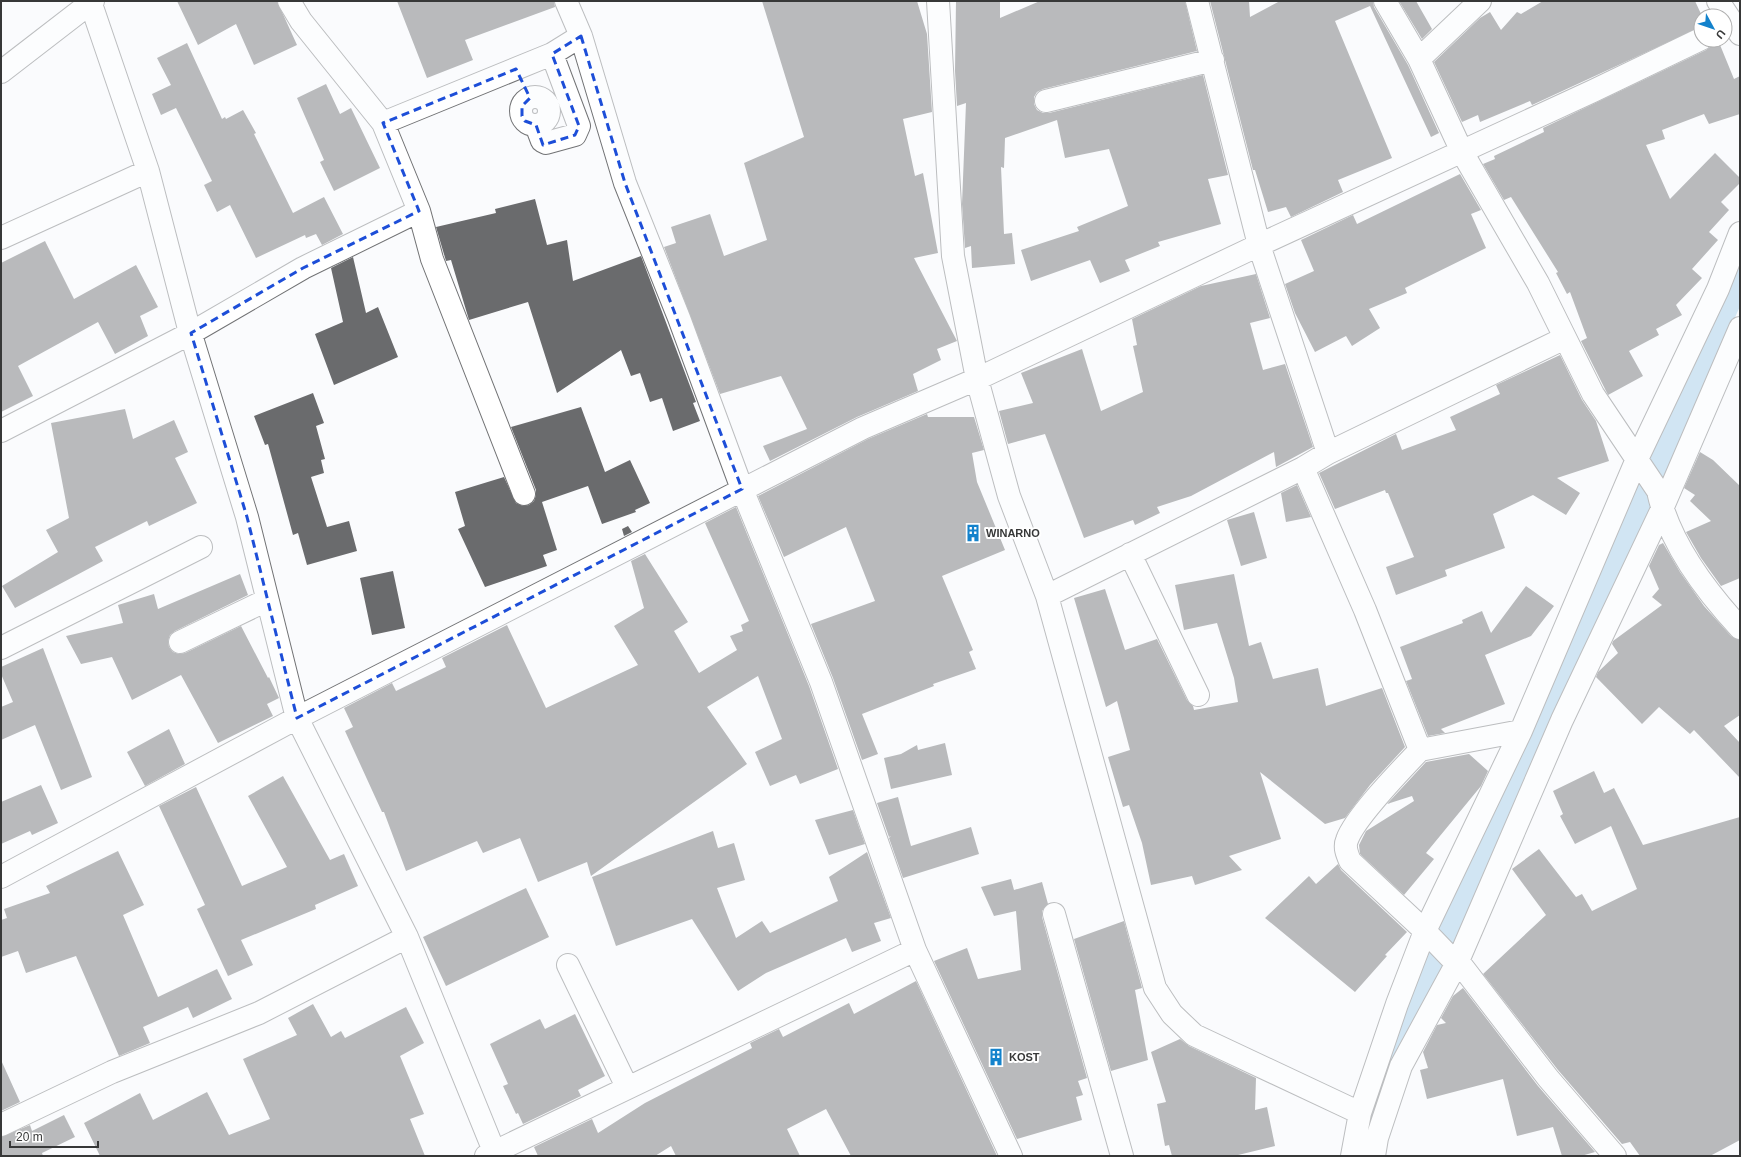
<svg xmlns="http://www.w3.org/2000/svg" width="1741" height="1157" viewBox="0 0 1741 1157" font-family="Arial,sans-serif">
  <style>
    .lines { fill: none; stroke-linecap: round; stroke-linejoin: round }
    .canal { stroke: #a0cbe6; stroke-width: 31 }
    .building { fill: #6a6b6d }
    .minor-casing { stroke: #727375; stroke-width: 24 }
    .major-casing { stroke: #727375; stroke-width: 24 }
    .minor { stroke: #fff; stroke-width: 22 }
    .major { stroke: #fff; stroke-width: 22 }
    .marked { fill: none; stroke: #1d4ed8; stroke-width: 3; stroke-dasharray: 8 5; stroke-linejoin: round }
    .labels { text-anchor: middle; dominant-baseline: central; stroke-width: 4; stroke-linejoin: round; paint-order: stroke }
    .poi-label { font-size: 11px; font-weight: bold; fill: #373838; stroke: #fff; text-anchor: start }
  </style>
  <rect width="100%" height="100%" fill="#fafbfd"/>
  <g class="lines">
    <!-- canal -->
    <path class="canal" d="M1379,1118L1388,1063L1423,975L1471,873L1740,268"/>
  </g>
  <!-- building -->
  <path class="building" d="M177,1H277L297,45L254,65L236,24L198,45Z
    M397,1H554L555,7L465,40L473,60L427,78Z
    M762,1H917L927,34L932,112L903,119L915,176L923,173L938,253L914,258L957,341L937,349L941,360L913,374L918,391L857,417L770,461L763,446L807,429L781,376L720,394L664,247L676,243L671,227L710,214L724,256L767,240L744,163L804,137Z
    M956,1H1000V18L1040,1H1185L1197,51L1043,89L1037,92L1034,97V104L1037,110L1043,113H1049L1203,75L1228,175L1208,179L1221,224L1158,242L1160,246L1125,260L1130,271L1100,283L1090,260L1031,281L1021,250L1079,231L1077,227L1128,206L1109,149L1065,158L1057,120L1005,138L1004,168L1001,167L1004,234L1012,233L1015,264L972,268L971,246L965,248L962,204L966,103L957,106L955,71Z
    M1210,1H1249L1250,17L1280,1H1373L1374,7L1408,65L1439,133L1431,137L1370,6L1335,21L1392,158L1338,180L1343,192L1291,217L1286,207L1268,212L1255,170H1253Z
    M1399,1H1416L1432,29L1422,39Z
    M1543,1H1695L1702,16H1701V27L1532,105L1530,101L1480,122L1478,115L1462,122L1434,62L1480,18L1490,12L1501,30L1517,12L1521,14Z
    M1713,40H1718L1734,79L1740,76V114L1709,124L1704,114L1662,130L1665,139L1646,145L1670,199L1715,153L1740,178V183L1721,202L1729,210L1709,232L1718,240L1692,269L1702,278L1676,305L1682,315L1656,329L1659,335L1629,351L1643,376L1608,395L1581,341L1587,338L1570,292L1567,294L1556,273L1558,272L1511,197L1504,200L1483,164L1495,159L1494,156L1544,132L1543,128L1706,50L1711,46Z
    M187,43L222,119L225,117L226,119L243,110L256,133L254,134L293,213L324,197L343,234L322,245L316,234L306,238L305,235L256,258L230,205L217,212L204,185L212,181L176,108L161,115L152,94L171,85L157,58Z
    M326,84L340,114L351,108L380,168L334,191L320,162L324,160L297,98Z
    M1460,174L1481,210L1471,214L1486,248L1405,288L1407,293L1369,309L1380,328L1352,346L1346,336L1315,352L1295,313L1285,284L1314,271L1301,240L1353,215L1357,224Z
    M535,199L547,245L567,240L573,281L641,256L696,402L693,403L700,421L673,431L662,398L650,402L640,373L631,376L621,350L557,393L528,302L469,320L451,260L446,261L436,227L496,213L495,209Z
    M45,241L74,299L136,265L158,307L140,316L148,336L115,354L98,322L18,366L33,396L1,412V263Z
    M353,257L366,313L378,307L398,357L334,385L315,334L343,322L331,268Z
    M1256,274L1270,318L1250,323L1263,370L1285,364L1313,447L1276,467L1274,452L1191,496L1157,507L1160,513L1135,525L1133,520L1084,538L1045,434L1008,444L999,411L1033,403L1021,373L1082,349L1101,411L1143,392L1133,346L1137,345L1132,319L1201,286Z
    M1560,355L1582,400L1596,421L1609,461L1557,478L1580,493L1566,515L1533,495L1493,514L1505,548L1445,570L1447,576L1396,595L1386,567L1414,557L1388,493H1386L1385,490L1335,509L1319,473L1396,434L1402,450L1456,430L1450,417L1500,394L1496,385Z
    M313,393L324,423L316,426L325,459L321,460L324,473L311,477L327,527L349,521L357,551L307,565L298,533L293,535L268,444L265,445L254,416Z
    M581,407L605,472L630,460L650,503L635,510L636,512L602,524L588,486L542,502L557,550L543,555L547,566L485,587L458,529L465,526L455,492L504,477L516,503L523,506L529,505L534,501L536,495V490L511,427Z
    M125,409L133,439L174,420L188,452L175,458L197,503L149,526L147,521L95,547L103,561L15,608L2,586L58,552L46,530L69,518L51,423Z
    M927,414L928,417H974L984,450L972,453L977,482L1005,550L942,576L973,650L969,652L976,669L933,684L934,686L862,714L878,754L862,760L833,678L811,624L875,601L846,527L784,557L758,496L868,439Z
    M1700,452L1713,460L1740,486V578L1721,586L1701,558L1686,532L1711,521L1690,501L1695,495L1684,488Z
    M1297,485L1311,517L1286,522L1281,493Z
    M736,507L809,686L838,769L800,784L796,775L770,786L755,752L782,739L758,676L707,707L747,764L591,876L587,862L538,882L520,838L483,853L477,841L406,871L384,812H382L345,731L353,727L344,708L392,683L396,691L446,667L442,658L507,625L546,708L638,665L614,626L644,608L631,561L645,554L688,622L674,631L699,673L737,650L730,636L743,631L741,625L749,621L705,523Z
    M1254,512L1267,558L1241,566L1227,520Z
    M628,526L632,532L624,536L622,529Z
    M1663,543L1680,572L1704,606L1731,636L1740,640V715L1724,726L1740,743V778L1694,730L1690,734L1659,707L1642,724L1596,677L1598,672L1618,653L1612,644L1613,641L1662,605L1652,597L1659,589L1649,566L1659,545Z
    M393,571L405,628L372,635L360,578Z
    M240,574L248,595L175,631L170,635L168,641L169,647L173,652L179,654L185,653L241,626L268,678L269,677L279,698L267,704L273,716L218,743L181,675L132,700L112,657L81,664L66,636L123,623L118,605L154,594L158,609Z
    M1234,574L1249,646L1261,642L1273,679L1318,668L1326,706L1382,688L1405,747L1370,785L1345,818L1325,824L1260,772L1281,839L1229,856L1242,870L1195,885L1192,876L1151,885L1142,843L1129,805L1123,807L1108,757L1130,750L1117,701L1106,707L1074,598L1105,589L1125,650L1157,639L1187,700L1193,706L1194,710L1238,702L1234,678L1217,623L1184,630L1175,585Z
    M1526,586L1554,606L1531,636L1485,655L1505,704L1441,729L1445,733L1428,736L1406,681L1412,679L1400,647L1463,623L1462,620L1482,611L1491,633Z
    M43,648L92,777L61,790L35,725L1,740V707L13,702L1,674V667Z
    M169,729L185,764L145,786L127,752Z
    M945,743L952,775L891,789L884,758L901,754L917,745L918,750Z
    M1469,754L1488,771L1481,786L1426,853L1434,859L1404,895L1360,854L1359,845L1366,831L1414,801L1412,796L1387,804L1426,762Z
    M1594,771L1604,793L1614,788L1643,845L1740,817V1140L1710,1156H1640L1630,1142L1622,1144L1558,1070L1483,974L1546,915L1512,869L1539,849L1576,897L1582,894L1592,911L1637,889L1611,826L1575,844L1560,816L1563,814L1553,791Z
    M283,776L330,860L344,854L358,886L315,905L316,909L241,940L253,965L228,976L197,909L205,905L159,806L196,787L242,886L287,867L248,796Z
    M41,785L58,823L32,835L30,831L1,844V802Z
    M898,797L911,846L971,827L979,854L903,878L889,838L891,836L889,837L877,803Z
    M853,810L865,844L829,855L815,820Z
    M713,831L718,848L734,843L745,880L717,888L736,938L762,921L770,933L838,901L829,877L867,852L891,918L874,923L881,941L852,952L846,938L766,973L738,991L692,919L616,946L592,877Z
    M118,851L144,905L123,915L158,997L217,969L232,999L193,1018L188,1007L143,1027L150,1043L119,1056L76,956L26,973L18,951L1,957V920L7,918L4,909L50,893L46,886Z
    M1338,864L1341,870L1407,932L1385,955L1387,956L1355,992L1265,918L1309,876L1316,884Z
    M1011,879L1014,890L1042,882L1048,904L1042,911V917L1087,1078L1078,1081L1083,1095L1076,1097L1082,1120L1017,1139L934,961L967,948L978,979L1021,970L1016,911L994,916L981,887Z
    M526,888L549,937L446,986L423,937Z
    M1124,921L1142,988L1135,990L1148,1060L1111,1071L1074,939Z
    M916,981L997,1156H851L826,1109L787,1129L800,1156H676L671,1146L655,1156H538L534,1147L592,1119L598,1133L645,1103L752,1048L750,1043L779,1029L783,1037L849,1003L854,1014Z
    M1463,988L1538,1086L1595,1152L1581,1156H1562L1553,1127L1517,1136L1503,1079L1427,1099L1420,1070L1428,1068L1423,1052L1437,1025L1446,1023L1441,1018L1453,996Z
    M313,1004L331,1037L341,1031L345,1038L406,1007L424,1043L400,1056L424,1114L410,1119L425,1156H100L84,1123L140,1093L153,1120L207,1092L229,1135L270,1119L243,1059L297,1035L288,1018Z
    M575,1014L605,1076L578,1090L581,1096L523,1124L518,1113L516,1114L503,1086L508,1084L490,1044L540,1019L545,1029Z
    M1180,1039L1189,1046L1256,1078L1255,1110L1267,1107L1275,1146L1234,1156H1172L1169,1145L1165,1146L1157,1104L1166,1102L1151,1052Z
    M1,1060L20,1102L1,1111Z
    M64,1115L75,1137L42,1153L43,1156H1V1137L30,1125L32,1131Z"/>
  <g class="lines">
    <!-- minor casing -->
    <g class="minor-casing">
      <path id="minor" d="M90,1L148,171L188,325L247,517L297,718L407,937L496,1156
        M289,1L301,21L383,123L419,211L432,259L524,494
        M566,1L581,36L625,183L679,318L742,489L821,682L915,950L1011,1156
        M938,1L953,256L977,379L1009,496L1047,596L1155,988L1172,1014L1194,1035L1360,1113
        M1385,1L1419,59L1462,152L1538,283L1593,394L1658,491C1669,543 1705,590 1740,628
        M1419,59L1480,1
        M1,72L93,1
        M521 111a14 14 0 1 1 28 0a14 14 0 1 1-28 0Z
        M1046,101L1213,60
        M383,123L552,54L581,36
        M536,125L542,141L546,143L575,135L579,126L552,54
        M1,238L148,171
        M1,431L191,333L303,268L419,211
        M1328,453L1565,338
        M1303,468L1365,610L1420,750L1521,731
        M1130,554L1198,695
        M1047,596L1303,468L1328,453L1259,245L1197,1
        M180,642L267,600
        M1,648L201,547
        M1420,750C1402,769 1355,817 1347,840C1344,847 1347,854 1350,861L1425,931L1450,957L1458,961L1548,1078L1615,1156
        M1,877L297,718L863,428L977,379L1259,245L1593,91L1701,39
        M1054,914L1122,1156
        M568,965L627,1087
        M1,1125L112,1072L259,1013L407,937
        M486,1156L915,950
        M1352,1156L1360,1113L1397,1004L1425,931L1521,731L1637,459L1718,289L1740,233
        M1374,1156L1377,1138L1401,1066L1458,961L1562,720L1662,509L1740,328"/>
    </g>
    <!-- major casing -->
    <g class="major-casing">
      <path id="major" d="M1718,1L1740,34"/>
    </g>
    <!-- minor -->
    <use href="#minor" class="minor"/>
    <!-- major -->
    <use href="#major" class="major"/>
  </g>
  <!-- marked area -->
  <path d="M0 0H1741V1157H0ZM581,36L625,183L742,489L297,718L247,517L191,333L303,268L419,211L383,123L516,69L530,98L522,106V116L525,121L536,125L543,145L575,135L579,126L552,54Z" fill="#fafbfd" fill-opacity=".55" fill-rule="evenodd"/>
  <path class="marked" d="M581,36L625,183L742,489L297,718L247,517L191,333L303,268L419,211L383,123L516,69L530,98L522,106V116L525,121L536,125L543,145L575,135L579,126L552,54Z"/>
  <!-- icons -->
  <defs>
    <g id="building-bare" transform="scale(1.38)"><path d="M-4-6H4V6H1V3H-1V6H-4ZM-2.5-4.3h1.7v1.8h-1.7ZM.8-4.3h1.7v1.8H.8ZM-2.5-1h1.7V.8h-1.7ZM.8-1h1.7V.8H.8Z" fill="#1382cc" stroke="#fff" stroke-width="2.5" paint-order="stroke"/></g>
  </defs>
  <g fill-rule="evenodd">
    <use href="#building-bare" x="973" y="533"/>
    <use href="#building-bare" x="996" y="1057"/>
  </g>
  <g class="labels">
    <!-- poi labels -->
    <g class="poi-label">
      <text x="986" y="533">WINARNO</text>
      <text x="1009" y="1057">KOST</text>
    </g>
  </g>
  <!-- border -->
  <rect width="1741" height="1157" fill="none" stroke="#373838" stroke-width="4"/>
  <!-- north arrow -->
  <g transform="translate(1713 28) rotate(130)"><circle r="19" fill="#ffffff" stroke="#afafaf"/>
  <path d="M0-3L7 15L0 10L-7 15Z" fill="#1382cc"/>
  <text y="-6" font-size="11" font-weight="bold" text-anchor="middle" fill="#373838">U</text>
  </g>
  <!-- scale -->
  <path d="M10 1141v6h88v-6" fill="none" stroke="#373838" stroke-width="2"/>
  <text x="16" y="1141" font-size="12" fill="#373838" stroke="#ffffff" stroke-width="3" paint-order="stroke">20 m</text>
</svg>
